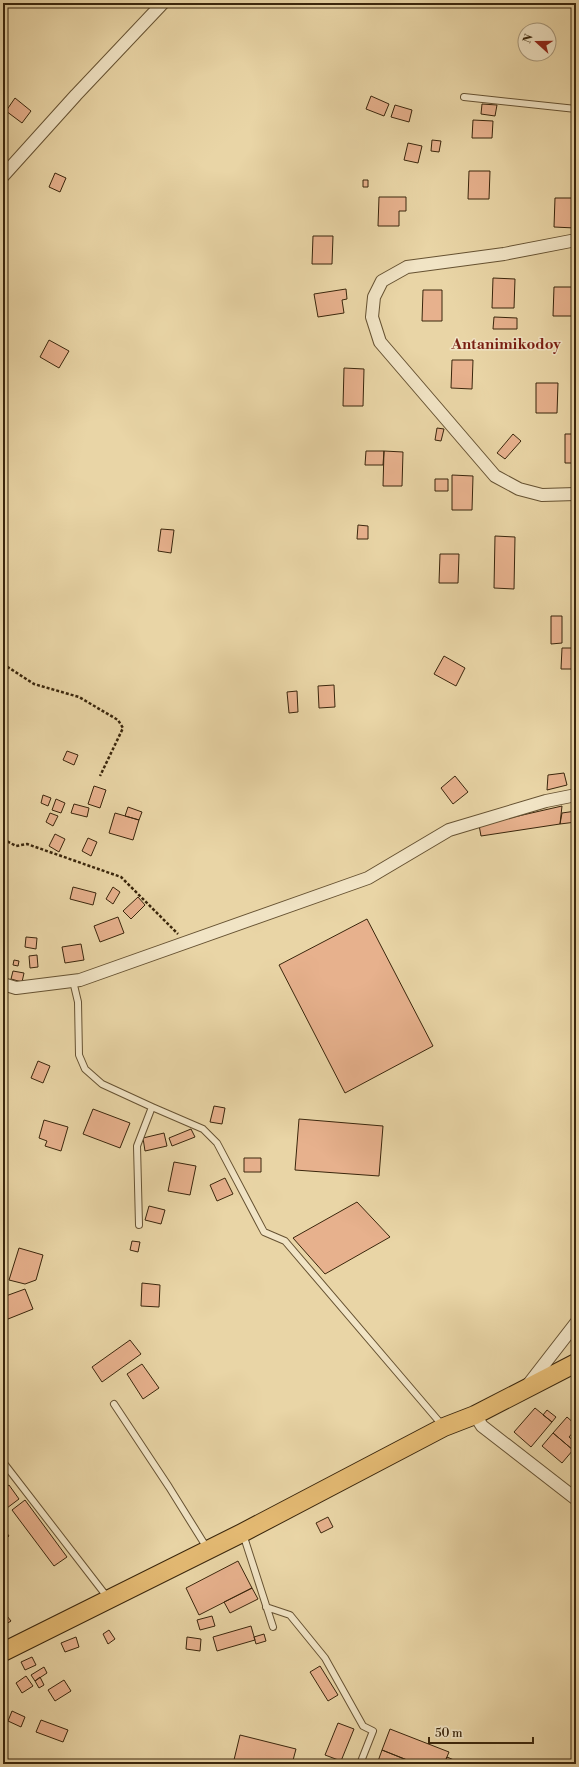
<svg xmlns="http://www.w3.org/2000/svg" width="579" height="1767" viewBox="0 0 579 1767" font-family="'Libre Bodoni',serif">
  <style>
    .building { fill: #e7b18d; stroke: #3a260c }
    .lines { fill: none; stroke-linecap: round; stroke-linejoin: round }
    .lane-casing { stroke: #665232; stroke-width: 8 }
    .street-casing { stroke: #665232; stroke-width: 14 }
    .primary-casing { stroke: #3a260c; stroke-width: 20 }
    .path { stroke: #3a260c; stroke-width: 2.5; stroke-dasharray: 3 2; stroke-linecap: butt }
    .lane { stroke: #f1e4c5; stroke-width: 6 }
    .street { stroke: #f1e4c5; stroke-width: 12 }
    .primary { stroke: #e4ba73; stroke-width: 18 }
    .labels { text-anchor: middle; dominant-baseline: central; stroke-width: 3; stroke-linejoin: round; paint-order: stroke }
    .quarter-label { font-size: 15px; font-weight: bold; fill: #7a1f14; stroke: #f1e4c5 }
  </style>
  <rect width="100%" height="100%" fill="#e9d5a6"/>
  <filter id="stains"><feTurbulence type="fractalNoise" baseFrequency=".005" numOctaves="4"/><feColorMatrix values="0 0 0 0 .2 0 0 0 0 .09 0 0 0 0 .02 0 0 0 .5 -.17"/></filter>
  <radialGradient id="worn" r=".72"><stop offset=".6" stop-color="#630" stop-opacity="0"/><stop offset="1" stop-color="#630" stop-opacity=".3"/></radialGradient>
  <!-- building -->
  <path class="building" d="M371,96L389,104L384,116L366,109Z
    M15,98L31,111L22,123L6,111Z
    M482,104L497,105L495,116L481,114Z
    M395,105L412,110L409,122L391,117Z
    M473,120L493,121L492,138H472Z
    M432,140L441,141L439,152L431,151Z
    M408,143L422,146L418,163L404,160Z
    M469,171H490L489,199H468Z
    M55,173L66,178L60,192L49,187Z
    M363,180H368V187H363Z
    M379,197H406V211H399V226H378Z
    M555,198H576L575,228L554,227Z
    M313,236H333L332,264H312Z
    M493,278L515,279L514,308H492Z
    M554,287H576V316H553Z
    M346,289L347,299L342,300L344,313L318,317L314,294Z
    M423,290H442V321H422Z
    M494,317L517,318V329H493Z
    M49,340L69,351L59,368L40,357Z
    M452,360H473L472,389L451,388Z
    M344,368L364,369L363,406H343Z
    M536,383H558L557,413H536Z
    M437,428L444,429L441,441L435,440Z
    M513,434L521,441L505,459L497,453Z
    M565,434H576V463H565Z
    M366,451H384L383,465H365Z
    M384,451L403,452L402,486H383Z
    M452,475L473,476L472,510H452Z
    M435,479H448V491H435Z
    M358,525L368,526V539H357Z
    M161,529L174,530L171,553L158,551Z
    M573,530H576V567H572Z
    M495,536L515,537L514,589L494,588Z
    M440,554H459L458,583H439Z
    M551,616H562V643L551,644Z
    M575,641H576V669H574Z
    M562,648H575L574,669H561Z
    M444,656L465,668L456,686L434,674Z
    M334,685L335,707L319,708L318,686Z
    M297,691L298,712L289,713L287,692Z
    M67,751L78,755L74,765L63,760Z
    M564,773L567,785L547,790L548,775Z
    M455,776L468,792L453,804L441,788Z
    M94,786L106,790L100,808L88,804Z
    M43,795L51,798L48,806L41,803Z
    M56,799L65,803L61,813L52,810Z
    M74,804L89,808L87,817L71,813Z
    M562,806L560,824L481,836L479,825Z
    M128,807L142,812L139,820L125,816Z
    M576,811V822L560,824L562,813Z
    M50,813L58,816L53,826L46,822Z
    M115,813L139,820L133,840L109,833Z
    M55,834L65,839L59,852L49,846Z
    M88,838L97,842L91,856L82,851Z
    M73,887L96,893L93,905L70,899Z
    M113,887L120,892L113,904L106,899Z
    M138,897L145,905L131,919L123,911Z
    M118,917L124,933L100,942L94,926Z
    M367,919L433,1046L345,1093L279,965Z
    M26,937L37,938L36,949L25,947Z
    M81,944L84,960L65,963L62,947Z
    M37,955L38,967L30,968L29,956Z
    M14,960L19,961L18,966L13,965Z
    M13,971L24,973L22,982L11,979Z
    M38,1061L50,1066L43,1083L31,1078Z
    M214,1106L225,1108L222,1124L210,1122Z
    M93,1109L130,1123L120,1148L83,1134Z
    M299,1119L383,1126L379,1176L295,1170Z
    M44,1120L68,1127L61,1151L45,1146L47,1141L39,1138Z
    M191,1129L195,1137L172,1146L169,1138Z
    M164,1133L167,1146L145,1151L143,1138Z
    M244,1158H261V1172H244Z
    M174,1162L196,1166L190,1195L168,1191Z
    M225,1178L233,1194L217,1201L210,1185Z
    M357,1202L390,1237L325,1274L293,1238Z
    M149,1206L165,1210L161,1224L145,1220Z
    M132,1241L140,1242L138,1252L130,1250Z
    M19,1248L43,1255L36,1280L25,1284L9,1280Z
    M142,1283L160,1285L159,1307L141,1306Z
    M25,1289L33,1309L3,1321V1297Z
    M130,1340L141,1354L102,1382L92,1367Z
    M142,1364L159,1388L143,1399L127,1374Z
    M535,1408L552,1422L531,1447L514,1432Z
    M547,1410L556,1417L552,1422L543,1415Z
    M567,1417L576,1425V1429L569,1437L576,1443V1446L573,1450L553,1433Z
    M553,1433L573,1450L562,1463L542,1446Z
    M9,1485L19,1499L3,1511V1489Z
    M25,1500L67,1557L54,1566L12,1510Z
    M328,1517L333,1527L321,1533L316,1523Z
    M3,1528L9,1536L3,1541Z
    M238,1561L252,1588L199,1615L186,1588Z
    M252,1588L258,1599L230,1613L224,1602Z
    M3,1611L11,1621L3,1626Z
    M212,1616L215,1626L200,1630L197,1620Z
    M251,1626L255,1640L217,1651L213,1637Z
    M109,1630L115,1639L108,1644L103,1634Z
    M264,1634L266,1641L256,1644L254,1637Z
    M76,1637L79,1647L65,1652L61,1643Z
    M187,1637L201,1639L200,1651L186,1649Z
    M32,1657L36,1665L25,1670L21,1662Z
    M320,1666L338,1695L328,1701L310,1672Z
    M44,1667L47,1673L35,1681L31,1675Z
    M26,1676L33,1686L22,1693L16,1683Z
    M40,1677L44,1685L39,1688L35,1681Z
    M64,1680L71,1691L55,1701L48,1690Z
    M12,1711L25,1717L21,1727L8,1721Z
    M41,1720L68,1730L63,1742L36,1732Z
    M338,1723L354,1729L341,1761L325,1755Z
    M390,1729L449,1752L444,1764H417L382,1750Z
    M240,1735L296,1749L292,1764H233Z
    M382,1750L417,1764H377Z
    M447,1757L463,1764H444Z"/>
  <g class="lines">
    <!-- lane casing -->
    <g class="lane-casing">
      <path id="lane" d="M464,97L576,109
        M73,981L78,1002L79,1055L85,1069L102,1084L152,1107L137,1146L139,1225
        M152,1107L203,1129L217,1143L264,1232L285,1241L443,1426
        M114,1404L169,1487L207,1548
        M3,1462L108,1598
        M243,1534L273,1627
        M266,1607L290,1615L325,1658L363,1726L373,1731L360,1764"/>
    </g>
    <!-- street casing -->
    <g class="street-casing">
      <path id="street" d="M3,176L76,95L163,3
        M576,240L504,254L407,267L382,281L374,297L372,317L380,342L495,476L519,489L542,495L576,494
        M3,984L16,988L80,980L368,878L449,830L546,801L576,795
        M528,1385L576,1323
        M475,1415L482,1426L576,1499"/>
    </g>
    <!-- primary casing -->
    <g class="primary-casing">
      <path id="primary" d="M3,1652L242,1533L444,1427L475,1415L576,1363"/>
    </g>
    <!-- path -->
    <path class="path" d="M3,664L34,684L79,697L118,720L123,728L100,776
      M3,839L16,846L27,844L121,877L178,934"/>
    <!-- lane -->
    <use href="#lane" class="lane"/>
    <!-- street -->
    <use href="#street" class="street"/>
    <!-- primary -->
    <use href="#primary" class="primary"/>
  </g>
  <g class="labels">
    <!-- quarter labels -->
    <g class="quarter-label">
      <text x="506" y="344">Antanimikodoy</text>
    </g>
  </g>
  <!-- margin -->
  <rect width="579" height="1767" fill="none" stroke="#e9d5a6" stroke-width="16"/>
  <rect x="4" y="4" width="571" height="1759" fill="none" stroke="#3a260c" stroke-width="2"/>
  <rect x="8" y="8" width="563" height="1751" fill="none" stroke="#3a260c"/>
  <!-- north arrow -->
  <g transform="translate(537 42) rotate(291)"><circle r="19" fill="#f1e4c5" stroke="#a8987b"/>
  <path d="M0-3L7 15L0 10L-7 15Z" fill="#8f2418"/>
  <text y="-6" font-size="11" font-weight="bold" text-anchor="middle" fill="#3a260c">N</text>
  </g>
  <!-- scale -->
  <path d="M429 1737v6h104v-6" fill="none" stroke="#3a260c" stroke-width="2"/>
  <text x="435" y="1737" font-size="12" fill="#3a260c" stroke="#f1e4c5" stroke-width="3" paint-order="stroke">50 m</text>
  <rect width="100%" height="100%" filter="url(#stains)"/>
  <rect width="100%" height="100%" fill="url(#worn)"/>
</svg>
